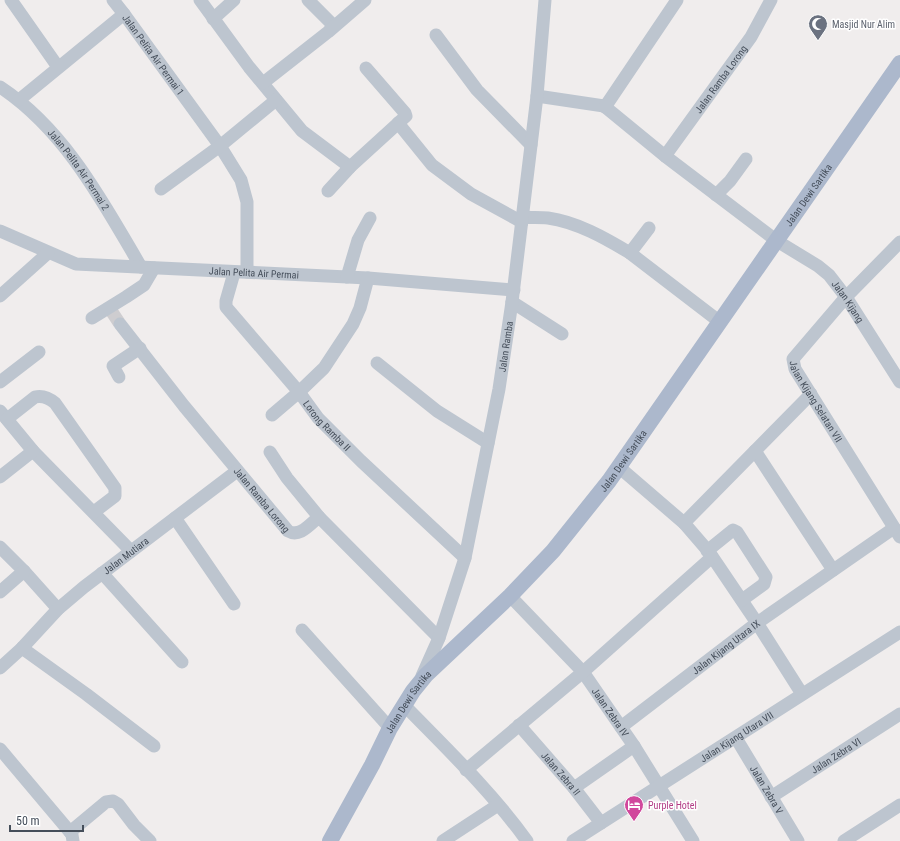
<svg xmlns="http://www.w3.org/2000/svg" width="900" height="841" viewBox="0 0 900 841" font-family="'Roboto Condensed',sans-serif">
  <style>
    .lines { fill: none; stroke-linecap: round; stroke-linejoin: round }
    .minor-tunnel { stroke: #cecdd0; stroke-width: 13; stroke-dasharray: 13 6; stroke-linecap: butt }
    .minor { stroke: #bdc5cf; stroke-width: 13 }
    .major { stroke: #acb8cc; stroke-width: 16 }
    .labels { text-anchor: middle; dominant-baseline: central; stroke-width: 3; stroke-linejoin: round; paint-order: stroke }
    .worship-label { font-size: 10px; fill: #5b616d; stroke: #fff; text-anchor: start }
    .street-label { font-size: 10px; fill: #454e5a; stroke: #fff }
    .hotel-label { font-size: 10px; fill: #b23c85; stroke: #fff; text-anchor: start }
  </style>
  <rect width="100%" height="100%" fill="#f0eded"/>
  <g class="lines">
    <!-- minor-tunnel -->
    <path class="minor-tunnel" d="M112,312L120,324"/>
    <!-- minor -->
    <g class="minor">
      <path d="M11,0L58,67"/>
      <path d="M113,0L124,14"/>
      <path d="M200,0L249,67L302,131L350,167"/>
      <path d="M308,0L334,26"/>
      <path d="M213,19L234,0"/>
      <path d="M436,35L477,90L531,145"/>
      <path d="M263,83L328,32L365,0"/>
      <path id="s1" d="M0,87C65,130 103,202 141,267"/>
      <path id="s2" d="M537,96L604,106L665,156L777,241L818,266L829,275L846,297L900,382"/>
      <path id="s3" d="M19,100L124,14L220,146L241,180L247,202V272"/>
      <path d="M605,107L677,0"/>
      <path d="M398,123L432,165L471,194L522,222"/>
      <path id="s4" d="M665,156L751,37L771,0"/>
      <path d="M161,189L220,146L276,100"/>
      <path d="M328,191L350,167L406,116L405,113L366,68"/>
      <path d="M716,195L730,181L746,159"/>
      <path d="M523,217C531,218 539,217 548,218C577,222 605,238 630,253"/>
      <path d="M649,228L630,253L720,322"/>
      <path id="s5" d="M0,231L76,264L368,278L514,290"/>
      <path id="s6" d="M900,242L846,297L793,359L795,369L900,537"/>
      <path id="s7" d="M234,273L226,301V307L299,392L318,418L361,461L465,558"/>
      <path d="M347,277L358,240L370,218"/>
      <path d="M0,296L48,253"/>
      <path d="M512,302L562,334"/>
      <path d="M92,318L126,297L144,285L154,268"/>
      <path id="s8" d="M120,324L184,406L288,531C300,538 310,524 319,517L439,638"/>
      <path d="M377,363L437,411L488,443"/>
      <path d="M119,377L113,366L140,348"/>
      <path d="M0,382L39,352"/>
      <path d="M0,411L33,451L131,551"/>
      <path d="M272,415L299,392L324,368L353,324L360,308L368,278"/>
      <path d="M7,419L35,397C43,395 49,398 55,403L115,488V496L94,512"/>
      <path d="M755,451L833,570"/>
      <path d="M270,452L287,478L319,517"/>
      <path d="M620,468L684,523L709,552L757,623L802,694"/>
      <path d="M0,477L33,451"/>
      <path d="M175,518L234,604"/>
      <path d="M684,523L811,394"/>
      <path d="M0,547L24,571L58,609"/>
      <path d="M707,551L733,530L737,532L766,577L764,584L742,600"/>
      <path d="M102,573L182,662"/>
      <path d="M0,592L24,571"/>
      <path id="s9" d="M510,596L583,672L634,746L693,841"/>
      <path d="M302,630L390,728"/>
      <path d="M22,648L86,694L154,746"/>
      <path id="s10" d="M0,668L22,648L58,609L84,587L237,471"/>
      <path id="s11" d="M422,676L439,638L465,558L499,389L512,302L537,96L545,0"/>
      <path d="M404,705C446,748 491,791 527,841"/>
      <path id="s12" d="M519,725L574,788L601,823"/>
      <path id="s13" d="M621,727L757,623L894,528"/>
      <path id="s14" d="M736,738L798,841"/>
      <path d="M0,749L70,832L72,835L73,841"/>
      <path d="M466,770L583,672L712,557"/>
      <path d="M574,788L634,746"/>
      <path id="s15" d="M771,797L900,714"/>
      <path d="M70,832L106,802L113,801L118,804L134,825L150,841"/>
      <path d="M443,841L498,805"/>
      <path id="s16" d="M573,841L900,632"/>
      <path d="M844,841L900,805"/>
    </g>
    <!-- major -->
    <path class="major" id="s17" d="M330,841L372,765L390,728L413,691L426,675L510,596L553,551L609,481L900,63"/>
  </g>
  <!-- icons -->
  <defs>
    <g id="mosque-pin" transform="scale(1)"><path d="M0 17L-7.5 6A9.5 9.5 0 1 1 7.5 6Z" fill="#6b7280" stroke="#fff"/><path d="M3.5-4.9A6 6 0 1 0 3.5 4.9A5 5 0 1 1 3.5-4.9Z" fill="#fff"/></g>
    <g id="hotel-pin" transform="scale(1)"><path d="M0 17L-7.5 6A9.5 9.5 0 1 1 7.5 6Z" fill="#d1479c" stroke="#fff"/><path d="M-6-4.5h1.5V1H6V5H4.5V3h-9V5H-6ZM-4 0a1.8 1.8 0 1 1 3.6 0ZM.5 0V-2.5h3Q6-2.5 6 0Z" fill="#fff"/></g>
  </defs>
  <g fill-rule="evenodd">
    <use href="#mosque-pin" x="818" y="24"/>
    <use href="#hotel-pin" x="634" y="805"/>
  </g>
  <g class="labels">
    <!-- worship labels -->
    <g class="worship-label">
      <text x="832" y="24">Masjid Nur Alim</text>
    </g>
    <!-- street labels -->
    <g class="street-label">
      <text stroke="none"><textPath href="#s3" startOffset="186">Jalan Pelita Air Permai 1</textPath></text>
      <text stroke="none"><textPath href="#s4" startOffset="95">Jalan Ramba Lorong</textPath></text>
      <text stroke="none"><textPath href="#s1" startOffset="115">Jalan Pelita Air Permai 2</textPath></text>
      <text stroke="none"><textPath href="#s17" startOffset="808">Jalan Dewi Sartika</textPath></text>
      <text stroke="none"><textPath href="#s5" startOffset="261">Jalan Pelita Air Permai</textPath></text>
      <text stroke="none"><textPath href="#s2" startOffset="382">Jalan Kijang</textPath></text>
      <text stroke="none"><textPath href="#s11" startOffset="341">Jalan Ramba</textPath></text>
      <text stroke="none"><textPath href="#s6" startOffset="207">Jalan Kijang Selatan VII</textPath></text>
      <text stroke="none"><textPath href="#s7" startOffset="191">Lorong Ramba II</textPath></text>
      <text stroke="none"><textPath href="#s17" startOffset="484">Jalan Dewi Sartika</textPath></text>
      <text stroke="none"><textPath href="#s8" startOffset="226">Jalan Ramba Lorong</textPath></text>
      <text stroke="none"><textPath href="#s10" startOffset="169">Jalan Mutiara</textPath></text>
      <text stroke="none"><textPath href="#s13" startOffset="132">Jalan Kijang Utara IX</textPath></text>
      <text stroke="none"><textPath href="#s17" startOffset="160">Jalan Dewi Sartika</textPath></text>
      <text stroke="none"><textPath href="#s9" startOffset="154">Jalan Zebra IV</textPath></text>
      <text stroke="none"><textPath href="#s16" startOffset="194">Jalan Kijang Utara VII</textPath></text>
      <text stroke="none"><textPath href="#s15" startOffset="77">Jalan Zebra VI</textPath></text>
      <text stroke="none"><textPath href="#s12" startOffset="64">Jalan Zebra II</textPath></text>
      <text stroke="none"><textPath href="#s14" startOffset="60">Jalan Zebra V</textPath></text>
    </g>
    <!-- hotel labels -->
    <g class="hotel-label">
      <text x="648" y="805">Purple Hotel</text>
    </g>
  </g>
  <!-- scale -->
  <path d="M10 825v6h73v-6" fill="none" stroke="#454e5a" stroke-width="2"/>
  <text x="16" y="825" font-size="12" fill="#454e5a" stroke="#ffffff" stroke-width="3" paint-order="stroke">50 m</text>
</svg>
